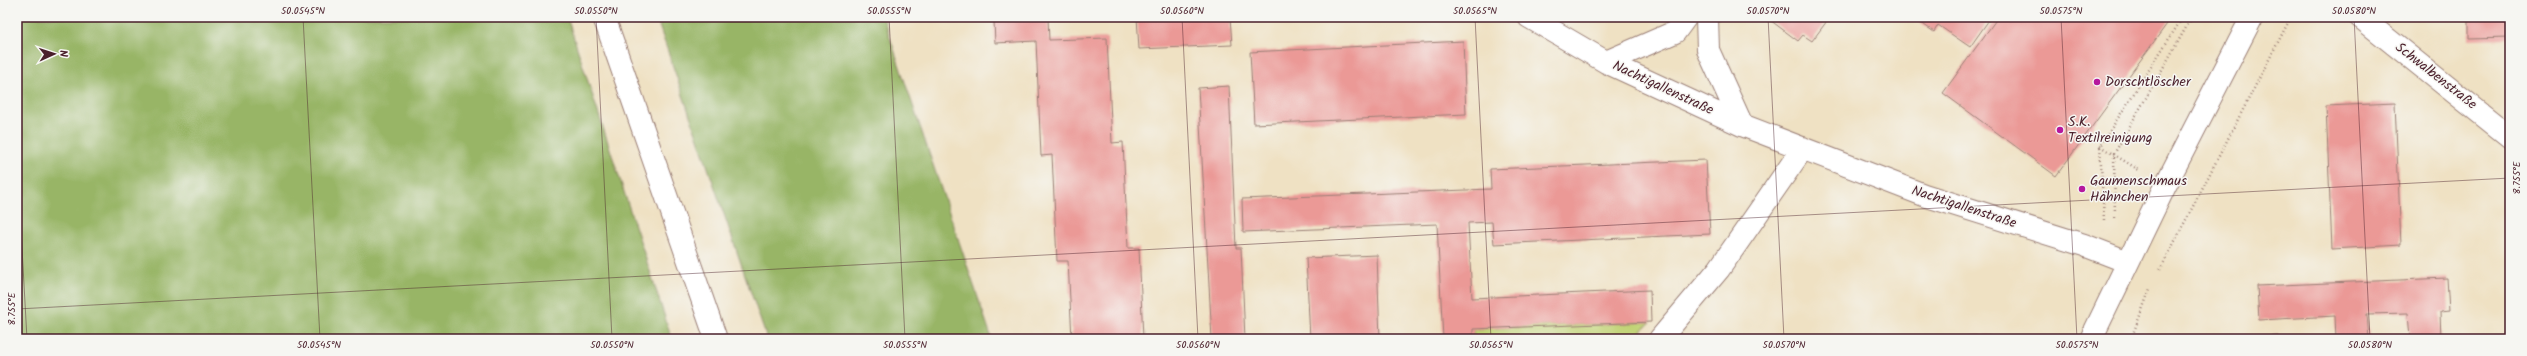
<svg xmlns="http://www.w3.org/2000/svg" width="2527" height="356" viewBox="0 0 2527 356" font-family="Kalam,sans-serif">
  <style>
    .green { fill: #c1d375; stroke: #867950 }
    .forest { fill: #98b566; stroke: #716a48 }
    .building { fill: #eb9996 }
    .lines { fill: none; stroke-linecap: round; stroke-linejoin: round }
    .street-casing { stroke: #9c8077; stroke-width: 24 }
    .secondary-casing { stroke: #9c8077; stroke-width: 24 }
    .path { stroke: #9c8077; stroke-width: 2.5; stroke-dasharray: 1 3; stroke-linecap: butt }
    .street { stroke: #fff; stroke-width: 22 }
    .secondary { stroke: #fff; stroke-width: 22 }
    .ticks { fill: none; stroke: #4a1f2b; stroke-width: 1; stroke-opacity: 0.45 }
    .poi-dot { fill: #b5179e; stroke: #f6f6f2; stroke-width: 1.5 }
    .labels { text-anchor: middle; dominant-baseline: central; stroke-width: 3; stroke-linejoin: round; paint-order: stroke }
    .street-label { font-size: 14px; fill: #4a1f2b; stroke: #f6f6f2 }
    .poi-label { font-size: 14px; fill: #4a1f2b; stroke: #f6f6f2; text-anchor: start }
    .neatline { fill: none; stroke: #4a1f2b; stroke-width: 1.5 }
    .ticks-label { font-size: 10px; text-anchor: middle; fill: #4a1f2b }
  </style>
  <rect width="100%" height="100%" fill="#f6f6f2"/>
  <filter id="ink" filterUnits="userSpaceOnUse"><feTurbulence type="fractalNoise" baseFrequency=".025" numOctaves="2"/><feDisplacementMap in="SourceGraphic" scale="8" xChannelSelector="R" yChannelSelector="G"/><feConvolveMatrix kernelMatrix="1 2 1 2 8 2 1 2 1" color-interpolation-filters="sRGB"/></filter>
  <filter id="wash" filterUnits="userSpaceOnUse"><feTurbulence type="fractalNoise" baseFrequency=".012" numOctaves="4" result="noise"/><feDisplacementMap in="SourceGraphic" scale="16" xChannelSelector="R" yChannelSelector="G"/><feGaussianBlur stdDeviation="0.9" result="paint"/><feColorMatrix in="noise" values="0 0 0 0 0 0 0 0 0 0 0 0 0 0 0 0 0 1.4 0 .05"/><feComposite in="paint" operator="in"/></filter>
  <g filter="url(#wash)">
    <rect width="100%" height="100%" fill="#efe1c3"/>
    <!-- green -->
    <path class="green" d="M1651,322L1633,339H1473V329Z"/>
    <!-- forest -->
    <path class="forest" d="M17,17H567L672,339H17Z
      M656,17H883L992,339H767Z"/>
    <g id="blocks">
      <!-- building -->
      <path class="building" d="M1137,17H1230L1232,45L1139,49Z
        M1766,17H1830L1812,41L1803,35L1798,41Z
        M1913,17H1991L1970,47L1938,25L1934,32Z
        M1998,17H2172L2056,176L1943,93Z
        M2469,17H2510V38L2469,39Z
        M1048,18L1049,40L1107,38L1112,143L1123,142L1128,248H1139L1143,339H1072L1068,261H1057L1052,155L1041,156L1036,41L995,43L994,21Z
        M1463,41L1466,114L1254,124L1250,52Z
        M1229,86L1236,248H1241L1245,339H1212L1198,88Z
        M2395,103L2401,245L2332,249L2326,106Z
        M1706,160L1710,234L1494,244L1492,222L1468,223L1472,298L1650,290L1651,322L1473,329V339H1443L1437,224L1243,232L1242,199L1491,189L1490,169Z
        M1377,255L1380,339H1310L1306,258Z
        M2447,278L2449,311L2440,312L2441,339H2410L2408,313L2367,314L2369,339H2336L2335,316L2259,320L2257,286Z
        M1989,335L1990,339H1936V338Z
        M2278,336V339H2251V338Z"/>
    </g>
  </g>
  <g filter="url(#ink)">
    <use href="#blocks" fill-opacity="0" stroke="#9c8077" stroke-width="1"/>
    <g class="lines">
      <!-- street casing -->
      <g class="street-casing">
        <path id="street" d="M1529,17L1606,62L1742,125L1924,195L2084,245L2128,262
          M1707,17L1708,50L1742,125
          M2360,17L2510,137
          M1606,62L1675,32L1686,17
          M1660,339L1719,269L1803,148
          M2091,339L2165,186L2252,17"/>
      </g>
      <!-- secondary casing -->
      <g class="secondary-casing">
        <path id="secondary" d="M604,17L716,339"/>
      </g>
      <!-- path -->
      <path class="path" d="M2100,146L2139,170
        M2115,218L2114,154L2192,17
        M2104,220L2100,146L2183,17
        M2160,270L2291,17
        M2131,339L2150,289"/>
      <!-- street -->
      <use href="#street" class="street"/>
      <!-- secondary -->
      <use href="#secondary" class="secondary"/>
    </g>
  </g>
  <!-- ticks -->
  <path class="ticks" d="M303,17L320,339M596,17L612,339M889,17L905,339M1182,17L1198,339M1475,17L1491,339M1768,17L1784,339M2061,17L2077,339M2354,17L2370,339M17,157L27,339M17,309L2510,178"/>
  <!-- markers -->
  <g class="poi-dot">
    <circle cx="2097" cy="82" r="4"/>
    <circle cx="2060" cy="130" r="4"/>
    <circle cx="2082" cy="189" r="4"/>
  </g>
  <g class="labels">
    <!-- street labels -->
    <g class="street-label">
      <text transform="translate(2436 76) rotate(38)">Schwalbenstraße</text>
      <text transform="translate(1663 88) rotate(25)">Nachtigallenstraße</text>
      <text transform="translate(1964 207) rotate(18)">Nachtigallenstraße</text>
    </g>
    <!-- poi labels -->
    <g class="poi-label">
      <text x="2105" y="82">Dorschtlöscher</text>
      <text x="2068" y="122">S.K.<tspan x="2068" dy="16">Textilreinigung</tspan></text>
      <text x="2090" y="181">Gaumenschmaus<tspan x="2090" dy="16">Hähnchen</tspan></text>
    </g>
  </g>
  <!-- margin -->
  <rect width="2527" height="356" fill="none" stroke="#f6f6f2" stroke-width="44"/>
  <!-- north arrow -->
  <g transform="translate(54 54) rotate(87)" stroke="#f6f6f2" stroke-width="3" paint-order="stroke">
  <path d="M0-3L7 15L0 10L-7 15Z" fill="#4a1f2b"/>
  <text y="-6" font-size="11" font-weight="bold" text-anchor="middle" fill="#4a1f2b">N</text>
  </g>
  <rect x="22" y="22" width="2483" height="312" class="neatline"/>
  <g class="ticks-label">
    <text x="303" y="14">50.0545°N</text>
    <text x="596" y="14">50.0550°N</text>
    <text x="889" y="14">50.0555°N</text>
    <text x="1182" y="14">50.0560°N</text>
    <text x="1475" y="14">50.0565°N</text>
    <text x="1768" y="14">50.0570°N</text>
    <text x="2061" y="14">50.0575°N</text>
    <text x="2354" y="14">50.0580°N</text>
    <text transform="translate(2516 178) rotate(-90)" y="4">8.755°E</text>
    <text transform="translate(11 309) rotate(-90)" y="4">8.755°E</text>
    <text x="319" y="348">50.0545°N</text>
    <text x="612" y="348">50.0550°N</text>
    <text x="905" y="348">50.0555°N</text>
    <text x="1198" y="348">50.0560°N</text>
    <text x="1491" y="348">50.0565°N</text>
    <text x="1784" y="348">50.0570°N</text>
    <text x="2077" y="348">50.0575°N</text>
    <text x="2370" y="348">50.0580°N</text>
  </g>
</svg>
